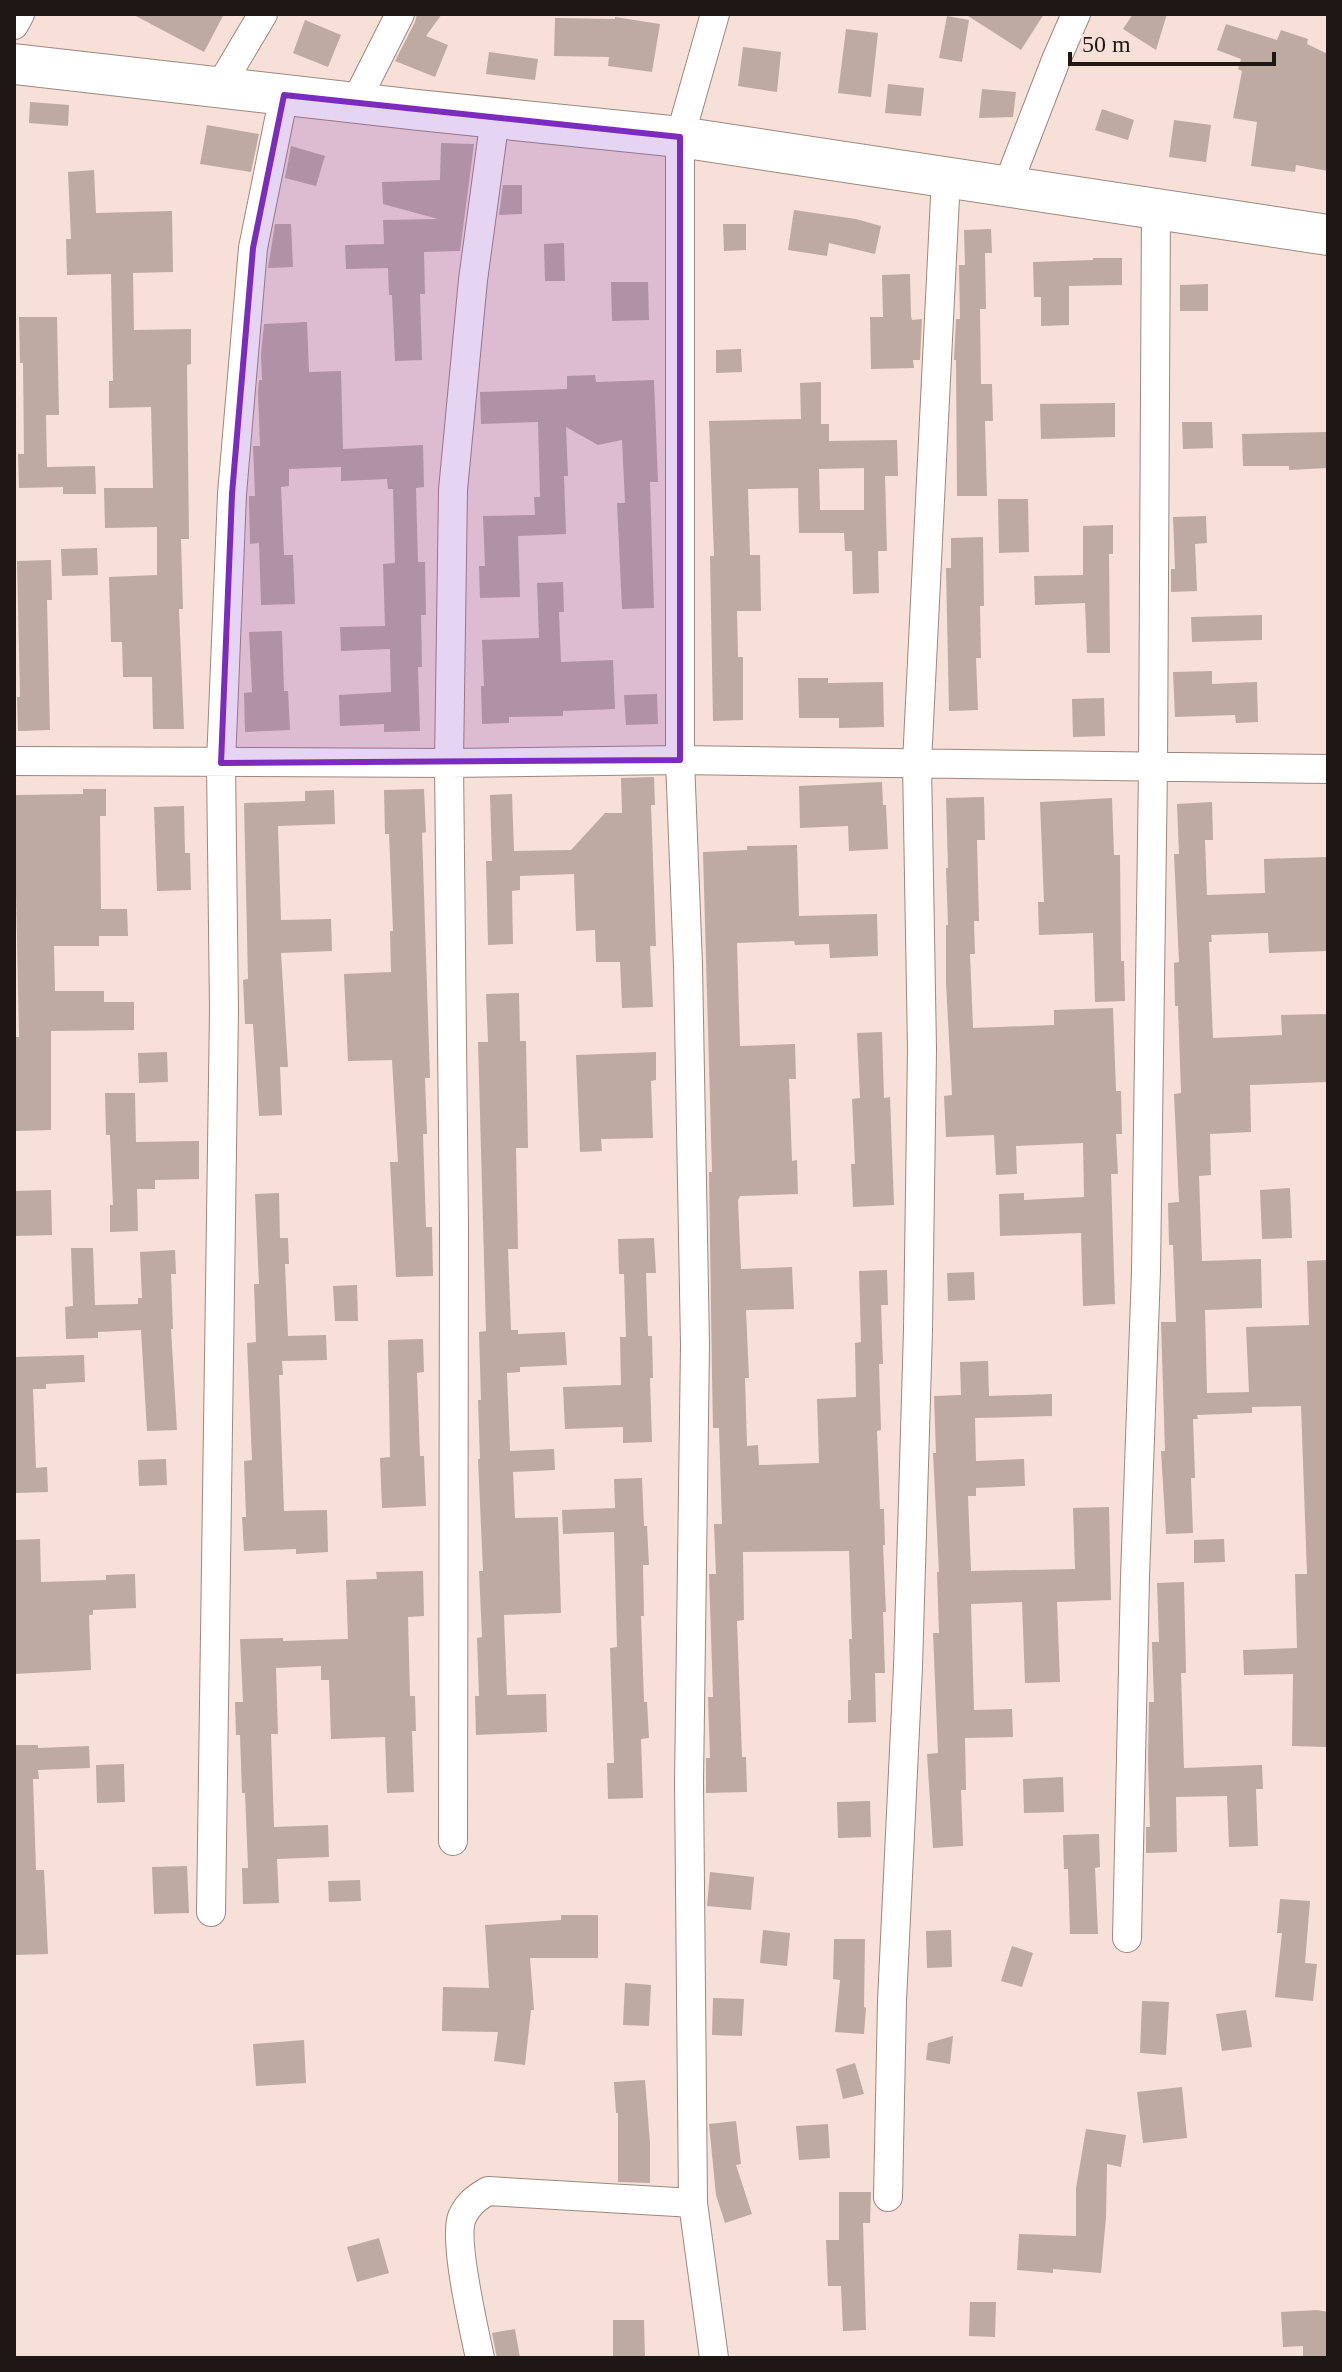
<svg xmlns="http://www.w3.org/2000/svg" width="1342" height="2372" viewBox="0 0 1342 2372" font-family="Georgia,serif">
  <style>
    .building { fill: #beaaa1; fill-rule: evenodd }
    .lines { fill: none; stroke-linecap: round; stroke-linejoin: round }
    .street-casing { stroke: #9c887f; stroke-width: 30 }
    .secondary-casing { stroke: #9c887f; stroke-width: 42 }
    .street { stroke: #fff; stroke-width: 28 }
    .secondary { stroke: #fff; stroke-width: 40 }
    .marked { fill: #7b2cbf; fill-opacity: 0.2; stroke: #7b2cbf; stroke-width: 6; stroke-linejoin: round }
  </style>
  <rect width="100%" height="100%" fill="#f6e0d7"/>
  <!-- building -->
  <path class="building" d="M132,14H224L204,52Z
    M417,14H442L426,36L448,45L435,77L395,61L415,22Z
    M965,14H1044L1021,50Z
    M1133,14H1167L1156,50L1123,29Z
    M947,16L969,20L962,62L939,58Z
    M615,17L660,24L652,72L608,66L609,57L554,56L555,18L615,19Z
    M305,20L341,35L328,67L293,53Z
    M1226,24L1277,40L1281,30L1308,39L1307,44L1328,54V171L1296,165L1295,172L1251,166L1257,122L1233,118L1242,71L1238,69L1241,59L1217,50Z
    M846,29L878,33L871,97L838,93Z
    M743,47L781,52L777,92L738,86Z
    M489,52L538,59L535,80L486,74Z
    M888,84L924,88L921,116L885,113Z
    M982,89L1016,92L1013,117L979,118Z
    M30,102L69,105L68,126L29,123Z
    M1102,109L1134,120L1128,140L1095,130Z
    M1174,120L1211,125L1206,162L1169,157Z
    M207,125L259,134L251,172L200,164Z
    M441,143L474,144L460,251L424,252L425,294H420L422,360L395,361L392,295H389L388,268L346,269L345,245L384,244L383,220L438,219L383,204L382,182L440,180Z
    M291,146L325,156L316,186L285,178Z
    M94,170L96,213L172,211L173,272L133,273L134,330L191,329V364L187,365L189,539H181L183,609H179L184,729H153L152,677H123L122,642H111L109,577L157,575V527L105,528L104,488H153L151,407L109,408V381H113L111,274L67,275L66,239H71L68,172Z
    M503,185H522V214L499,215Z
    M794,210L856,219L881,226L875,254L829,243L827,256L788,250Z
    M275,224H291L293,267L268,268Z
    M723,224H746V250L724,251Z
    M991,229L992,253H985L986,309H980L981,384H992L993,421H985L987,496H957L956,360H954L956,319H960L959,265H965L964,230Z
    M564,243L565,281H545L544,244Z
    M1093,258H1122V285L1069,286V325L1041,326V297H1034L1033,262L1093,260Z
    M910,274L911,316L912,320L922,319L920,360H913L914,368L871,369L870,317H883L882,275Z
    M611,282H648L649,320L612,321Z
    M1208,284V311H1180V285Z
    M19,317H57L59,415H46L47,467L95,466L96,494H63V487L19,488L18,454H24L23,363H20Z
    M307,322L309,372L341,371L343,449L423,445L424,487L416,488L418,562H425L426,615H421L422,667H418L420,731L384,732V724L340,726L339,695L391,692L390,649L341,651L340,627L385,626L383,564L395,563L393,489H388L387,479L341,481V467L289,469V486L281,487L284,555H293L295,604L261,605L259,543L250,544L249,504V496H255L253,446H260L258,392L259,380H262L261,354L264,324Z
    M741,349L742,372L716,373V350Z
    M595,375L596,382L654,380L658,482H650L654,608L622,609L617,503H625L622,440L598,445L566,427L568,476H564L566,534L518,536L520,597L480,598L479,566H485L483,516L535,515L534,497H540L538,422L481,424L480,392L567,389V376Z
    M821,382V424H829V441L897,440L898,476H885L887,551H878L879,593L853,594L852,551H845L844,533H799L798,488L748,489L750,555H760L761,611H737L738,657H743V720L713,721L710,556H714L709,421L801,419L800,383ZM864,468V510H820L819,469Z
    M1115,403V437L1041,439L1040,404Z
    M1182,422H1212L1213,448L1183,449Z
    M1328,432V468L1289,470V466H1243L1242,434Z
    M998,499H1028L1029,552L999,553Z
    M1206,516L1207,543L1195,544L1197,591L1171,592V569H1175L1173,517Z
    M1113,525V554H1109L1110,653H1087L1085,603L1035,605L1034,576L1083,575V526Z
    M983,537L984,606H980L981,658H976L978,710L949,711L946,568H951V538Z
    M97,548L98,575L62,576L61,549Z
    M51,560L52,600H47L50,730L18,731L17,697H20L17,561Z
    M563,582L564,612H559L561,662L613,660L615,709L563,711V716L509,717V723L482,724L481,686H484L482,640L539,638L537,583Z
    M1262,615V640L1192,642L1191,617Z
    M282,631L284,691H288L290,730L245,732L244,693L252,692L249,632Z
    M1212,671V684L1257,682L1258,722L1236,723L1235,715L1175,717L1173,672Z
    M798,678H828V683L883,682L884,727L839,728V718H799Z
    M657,694L658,724L626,725L624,695Z
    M1104,698L1105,736L1073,737L1072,699Z
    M654,777L655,805H651L656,946H650L653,1007L622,1008L620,962H596L595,930L576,931L574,874L520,876V890L512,891L513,944L488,945L486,861H492L490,795L512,794L514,851L571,850L605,813H622L621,778Z
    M882,782L883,805H886L888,849L849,851L848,826L800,828L799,786Z
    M83,789H106V816H100L101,909H127L128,936H99V946H54L55,991H104V1002H134V1030L51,1031V1130L16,1131V1037H19L14,795L83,794Z
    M424,789L426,832L422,833L430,1078H425L427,1134H423L426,1227H432L433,1276L396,1277L390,1162H398L392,1060L348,1061L344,974L391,972L390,931H393L389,834H385L384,790Z
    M334,790L335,824L278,826L281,920L331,919L332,951L281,953L288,1067H280L282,1115L259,1116L253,1024H245L243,980L248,979L244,803L305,801V791Z
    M984,797L985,840H977L979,921H974L975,954H970L973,1028L1054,1025V1010L1113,1008L1116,1091H1121L1122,1134H1116L1118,1174H1111L1115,1304L1083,1306L1081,1233L1000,1236L999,1194L1024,1193V1200L1084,1197L1083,1143L1016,1146L1017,1174L996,1175L994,1135L946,1137L944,1096L952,1095L946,983V925H948L946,868H948L946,798Z
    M1112,798L1114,855H1120L1121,961H1124L1125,1001L1095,1002L1093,933L1039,935L1038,902H1044L1040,802Z
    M1212,802L1213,840H1205L1207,895L1265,893L1264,859L1328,857V951L1269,953L1268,933L1211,935L1212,942H1209L1213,1038L1282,1035L1281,1015L1328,1014V1082L1250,1085L1251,1132L1210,1134L1211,1175L1199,1176L1202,1261L1261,1259L1262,1308L1205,1310L1207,1393L1249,1392L1246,1327L1309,1325L1307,1261L1328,1260V1680L1326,1747L1292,1746L1293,1674L1244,1675L1243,1650L1297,1648L1295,1574H1307L1301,1406L1252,1407V1413L1197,1415L1198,1419H1193L1195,1478H1191L1193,1533L1166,1534L1161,1451H1165L1161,1322H1176L1173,1245H1169L1168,1203L1179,1202L1174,1094L1181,1093L1178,1006H1175L1174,963L1179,962L1174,854H1179L1177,804Z
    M184,806L185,853H190L191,890L157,891L154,807Z
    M797,845L799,916L877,914L878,956L830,958L829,944L795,945L794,941L737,943L740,1046L795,1044L796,1079H789L792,1161L797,1160L798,1194L740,1196L738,1201L741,1269L792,1267L794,1309L746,1310L749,1378H745L747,1446L758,1445L759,1465L819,1463L817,1399L856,1397L855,1343L861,1342L859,1271L887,1270L888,1305H881L883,1364H879L881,1430L877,1431L880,1509H884L885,1545H883L886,1612H883L885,1673H875L876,1722L848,1723V1700H851L849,1639H852L849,1551L743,1552L744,1620L737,1621L742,1757H746L747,1792L706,1793V1758H710L708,1697H713L709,1574H716L714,1524H722L719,1428H713L712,1376L709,1172H712L703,852L747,850V846Z
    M519,993L520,1041H526L528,1148H516L518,1249H508L511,1330H518V1334L565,1332L567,1365L520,1367V1372L507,1373L510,1451L554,1449L555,1470L513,1472L515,1518L558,1517L561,1613L504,1615L507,1695L546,1694L547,1732L476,1735L475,1696H479L477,1638L482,1637L479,1571H483L478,1459H480L478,1400H481L479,1332L486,1331L478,1042H488L486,994Z
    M882,1032L884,1098L890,1097L894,1205L853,1207L851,1164H855L852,1099L860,1098L857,1033Z
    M167,1052L168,1082L139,1083L138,1053Z
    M656,1052V1080L651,1081L653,1138L601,1139L602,1151L580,1152L576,1055Z
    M105,1093H135L136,1142L199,1141V1179L155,1180V1189H137L138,1231L110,1232V1205H113L110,1135H106Z
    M1290,1188L1292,1238L1262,1239L1260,1190Z
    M51,1190L52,1235L16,1236L14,1191Z
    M279,1193L280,1238H288L289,1264H285L288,1336L326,1335L327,1360L282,1361L283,1375H279L284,1511L327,1510L328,1552L296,1554V1549L244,1551L242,1517H246L244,1461L252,1460L247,1343L256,1342L254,1284H259L255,1194Z
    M654,1238L656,1273H646L648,1336H652L653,1378H650L652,1442L623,1443V1427L565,1429L563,1387L621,1385L620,1337H626L624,1274H619L618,1239Z
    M71,1248H93L95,1305L138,1304V1298H142L140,1252L175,1250L176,1274H171L173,1329H171L177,1430L147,1431L141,1330L98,1332V1338L66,1339L65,1307L73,1306Z
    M974,1272L975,1300L948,1301L947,1273Z
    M357,1285L358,1321H335L333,1286Z
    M423,1339L424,1372L417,1373L420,1456H424L426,1506L382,1508L380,1458L390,1457L388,1340Z
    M84,1355L85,1382L46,1384V1389H33L36,1468L47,1467L48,1492L16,1493L14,1357Z
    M988,1361L989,1396L1052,1394V1416L975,1418L976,1461L1024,1459L1025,1486L976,1488V1496H968L971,1571L1075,1569L1073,1508L1109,1507L1111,1600L1057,1602L1060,1682L1025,1683L1022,1602L971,1604L974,1710L1012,1709L1013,1737L965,1738L966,1790H961L963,1846L933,1848L927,1754L938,1753L933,1633H939L937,1572H939L933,1453H936L934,1396L961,1395L960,1362Z
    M166,1459L167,1485L139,1486L138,1460Z
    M642,1478L644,1526H647L649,1565H643L644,1616H641L644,1702H647L649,1738L641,1739L643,1798L608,1799L607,1763H614L610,1648L617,1647L614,1532L563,1534L562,1510L615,1508L614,1479Z
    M40,1539L41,1582L106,1580V1575L135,1574L136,1608L93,1610V1615H89L91,1670L14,1674V1540Z
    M1224,1539L1225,1562L1194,1563V1540Z
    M423,1571L424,1616L408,1617L410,1696H415L416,1731H412L414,1792L387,1793L385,1737L331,1739L329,1680H321V1666L276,1668L278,1734H271L274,1827L328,1825L329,1857L277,1859L279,1903L243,1904L242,1868H248L245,1793H242L240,1735H236L235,1702H243L240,1639L283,1638V1641L348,1639L346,1580L377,1579L376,1572Z
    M1184,1582L1186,1673H1181L1184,1768L1262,1765L1263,1789H1256L1258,1846L1229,1847L1227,1796L1176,1797L1177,1852L1146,1853V1827H1150L1148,1760L1149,1702H1154L1152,1642H1159L1157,1583Z
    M14,1745H38V1748L89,1746L90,1768L38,1770L39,1779H33L36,1870H44L48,1954L14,1955Z
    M124,1764L125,1802L97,1803L96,1765Z
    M1063,1777L1064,1812L1024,1813L1023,1779Z
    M870,1801L871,1837L838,1838L837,1802Z
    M1099,1834L1100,1867L1095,1868L1098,1934H1070L1068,1869H1064L1063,1835Z
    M187,1866L189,1913L154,1914L152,1867Z
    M710,1872L754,1877L751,1910L707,1906Z
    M360,1880L361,1901L329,1902L328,1881Z
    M1280,1899L1310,1901L1305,1963L1317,1964L1313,2001L1275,1997L1282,1933H1277Z
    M561,1915H598V1958H530L534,2010H531L525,2065L494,2061L498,2032L442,2031L443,1987L489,1988L485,1925L561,1920Z
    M763,1930L790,1933L787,1966L760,1963Z
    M951,1930L952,1967L927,1968L926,1931Z
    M834,1939H865L864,2007L866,2008L864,2034L835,2032L840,1980L833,1979Z
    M1012,1946L1033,1953L1022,1987L1001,1981Z
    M625,1983L651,1985L649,2026L623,2025Z
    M713,1998L744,1999L742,2036L712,2035Z
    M1142,2001L1169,2002L1166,2055L1140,2053Z
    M1246,2010L1252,2047L1222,2051L1216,2014Z
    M953,2036L950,2064L926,2060L928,2043Z
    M304,2040L306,2083L256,2086L253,2044Z
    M855,2063L864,2094L843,2099L836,2069Z
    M645,2080L650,2143V2183L618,2182V2113H616L614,2082Z
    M1182,2087L1187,2138L1143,2143L1137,2092Z
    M736,2121L741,2164L736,2165L752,2214L725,2223L716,2195L709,2124Z
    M828,2124L830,2158L799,2160L796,2126Z
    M1086,2129L1126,2135L1121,2167L1107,2164L1106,2217L1101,2273L1053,2269V2273L1017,2270L1019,2234L1076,2236V2188Z
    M839,2192H871L870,2223H863L866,2330L843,2331L841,2286H828L826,2240H839Z
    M379,2238L389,2273L357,2282L347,2247Z
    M970,2302H996L995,2337L969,2336Z
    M1317,2310L1328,2312V2358H1303V2346L1283,2347L1281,2312Z
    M613,2320H644L645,2358H613Z
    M515,2329L520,2358H497L492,2333Z"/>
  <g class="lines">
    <!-- street casing -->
    <g class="street-casing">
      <path id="street" d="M14,25L20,14
        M219,88L263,14
        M355,103L400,14
        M1007,187L1056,60L1076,14
        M14,761L449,763L680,760L1328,769
        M453,1841L454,1225L449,763L453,490L473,280L495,118
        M211,1912L224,1010L221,763L232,494L253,248L284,95
        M1127,1938L1135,1577L1146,1271L1153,766L1156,209
        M888,2197L892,2001L908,1667L918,1330L922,1049L917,763L946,177
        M480,2358C474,2330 453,2239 462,2217C468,2204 476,2198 488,2191L693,2203
        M714,2358L693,2203L689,1782L695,1345L688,965L680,760V137L715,14"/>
    </g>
    <!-- secondary casing -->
    <g class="secondary-casing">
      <path id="secondary" d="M14,64L418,110L680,137L1328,235"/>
    </g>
    <!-- street -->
    <use href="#street" class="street"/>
    <!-- secondary -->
    <use href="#secondary" class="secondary"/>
  </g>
  <!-- marked area -->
  <path class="marked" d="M284,95L680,137V760L221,763L232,494L253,248Z"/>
  <!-- border -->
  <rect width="1342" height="2372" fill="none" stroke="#1e1713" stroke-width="32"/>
  <!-- scale -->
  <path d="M1070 52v12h204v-12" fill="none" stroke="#1e1713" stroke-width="4"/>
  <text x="1082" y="52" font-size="24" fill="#1e1713" stroke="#f6e0d7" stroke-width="6" paint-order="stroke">50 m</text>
</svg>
